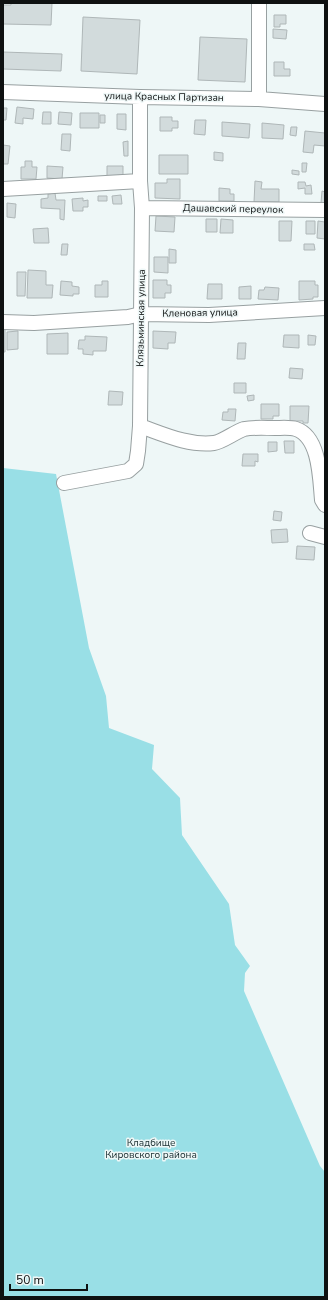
<svg xmlns="http://www.w3.org/2000/svg" width="328" height="1300" viewBox="0 0 328 1300" font-family="'Nunito Sans',sans-serif">
  <style>
    .green { fill: #99dfe6 }
    .building { fill: #d2dbdc; stroke: #afb7b8 }
    .lines { fill: none; stroke-linecap: round; stroke-linejoin: round }
    .minor-casing { stroke: #98a0a1; stroke-width: 16 }
    .minor { stroke: #fff; stroke-width: 14 }
    .labels { text-anchor: middle; dominant-baseline: central; stroke-width: 3; stroke-linejoin: round; paint-order: stroke }
    .street-label { font-size: 10px; fill: #0e1111; stroke: #eef7f7 }
    .park-label { font-size: 10px; fill: #192e30; stroke: #eef7f7 }
  </style>
  <rect width="100%" height="100%" fill="#eef7f7"/>
  <!-- green -->
  <path class="green" d="M3,468L56,474L89,648L106,696L109,728L154,745L152,769L180,798L182,835L229,904L235,945L250,966L245,973L244,991L320,1166L325,1172V1297H3Z"/>
  <!-- building -->
  <path class="building" d="M11,3H52L51,25L3,24V5H11Z
    M274,15H286V24H280V27H274Z
    M83,17L140,20L137,74L81,71Z
    M273,29L287,30L286,39L273,38Z
    M200,37L247,39L245,82L198,80Z
    M3,52L62,54L61,71L3,69Z
    M274,62H284V69H290V76H274Z
    M17,107L34,109L33,119L23,118V124L15,123Z
    M3,108H7L6,120H3Z
    M43,112H51V124H42Z
    M59,112L72,113L71,125L58,124Z
    M80,113H99V128H80Z
    M117,114H126V130L117,129Z
    M100,115H105V123H100Z
    M160,117H172V121H178V128H172V131H160Z
    M195,120H206L205,135L194,134Z
    M222,122L250,124L249,138L222,136Z
    M262,123L284,125L283,139L262,138Z
    M291,127H297L296,136L290,135Z
    M305,131L325,133V146L314,145L313,153L303,152Z
    M62,134H71L70,151L61,150Z
    M128,141V156H124L123,142Z
    M3,145L10,146L8,164H3Z
    M214,152L223,153V161L214,160Z
    M159,155H188V174H159Z
    M25,161H32V167H37L36,179H21V167H25Z
    M302,163H307L306,172H302Z
    M47,166L63,167L62,179L47,178Z
    M107,166H123V177H107Z
    M292,170L299,171V175L292,174Z
    M167,179H180V199L155,198V183H167Z
    M255,181L262,182L261,189H279V202H254Z
    M298,182H305L306,186L311,185L312,194H305V188L298,189Z
    M219,188L230,189V194H234V201H219Z
    M322,191L325,192V203H321Z
    M55,193L56,200H65L64,220L60,219V209L41,208V199L48,198V194Z
    M121,195L122,204H113L112,196Z
    M98,196H107V201H98Z
    M83,198V201L88,200V207H83V211H73L72,199Z
    M7,203L16,204L15,218L7,217Z
    M156,216L175,217L174,232L155,231Z
    M206,219H217V232H206Z
    M221,219L233,220V233H220Z
    M279,221H292L291,241H279Z
    M306,221H315V234H306Z
    M318,221L325,222V239L317,238Z
    M48,228L49,243H34L33,229Z
    M62,244H68L67,255H61Z
    M304,244H314L315,250H304Z
    M169,249L176,250V263H169Z
    M154,257H168V273L154,272Z
    M28,270L46,271V285H53L52,298H27Z
    M17,272H26L25,296H17Z
    M153,280H167V285H171V293H165V298H153Z
    M61,281L72,282V286L79,287V294H73V296L60,295Z
    M102,281H108V297H95V285H102Z
    M299,281H315V285H318V297H313V299L299,300Z
    M208,284H222V299H207Z
    M251,286V299H239V287Z
    M265,287L279,288L278,300L258,299L259,290H264Z
    M3,329H5V352H3Z
    M18,331V349L7,350V332Z
    M153,331L176,332L175,343H168V349L153,348Z
    M68,333V354H47V334Z
    M284,335H299V348L283,347Z
    M308,335L316,336L315,345H308Z
    M85,336L107,337L106,351H93V355L83,354V349H78L79,340H85Z
    M238,343H246L245,359H237Z
    M290,368L303,369L302,379L289,378Z
    M234,383H246V393H234Z
    M109,391L123,392L122,405H108Z
    M254,395V400L248,401L247,396Z
    M261,404H279V416H273V419H261Z
    M290,406H309L308,423H303V421H290Z
    M228,409H236L235,421L222,420L223,412H228Z
    M284,441H294V453H285Z
    M268,442H277V451L268,452Z
    M243,454H258V462L255,461V466H242Z
    M274,511L282,512L281,521L273,520Z
    M287,529L288,542L272,543L271,530Z
    M297,546L315,547L314,560L296,559Z"/>
  <g class="lines">
    <!-- minor casing -->
    <g class="minor-casing">
      <path id="minor" d="M3,92L140,97L259,99L325,104
        M259,99V3
        M3,189L140,181
        M142,208L325,210
        M3,322L34,323L128,317L141,314L209,315L325,308
        M140,426C163,434 188,446 214,443C222,442 235,432 244,429C254,427 265,428 275,428C281,428 290,427 296,429C320,437 320,479 322,500L325,505
        M64,483L128,471L136,464L138,451L140,426L142,208L140,181V97
        M310,533L325,537"/>
    </g>
    <!-- minor -->
    <use href="#minor" class="minor"/>
  </g>
  <g class="labels">
    <!-- street labels -->
    <g class="street-label">
      <text transform="translate(164 97) rotate(1)">улица Красных Партизан</text>
      <text transform="translate(233 209) rotate(1)">Дашавский переулок</text>
      <text transform="translate(200 313) rotate(-1)">Кленовая улица</text>
      <text transform="translate(141 318) rotate(-89)">Клязьминская улица</text>
    </g>
    <!-- park labels -->
    <g class="park-label">
      <text x="151" y="1143">Кладбище<tspan x="151" dy="12">Кировского района</tspan></text>
    </g>
  </g>
  <!-- border -->
  <rect width="328" height="1300" fill="none" stroke="#0e1111" stroke-width="8"/>
  <!-- scale -->
  <path d="M10 1284v6h77v-6" fill="none" stroke="#0e1111" stroke-width="2"/>
  <text x="16" y="1284" font-size="12" fill="#0e1111" stroke="#eef7f7" stroke-width="3" paint-order="stroke">50 m</text>
</svg>
